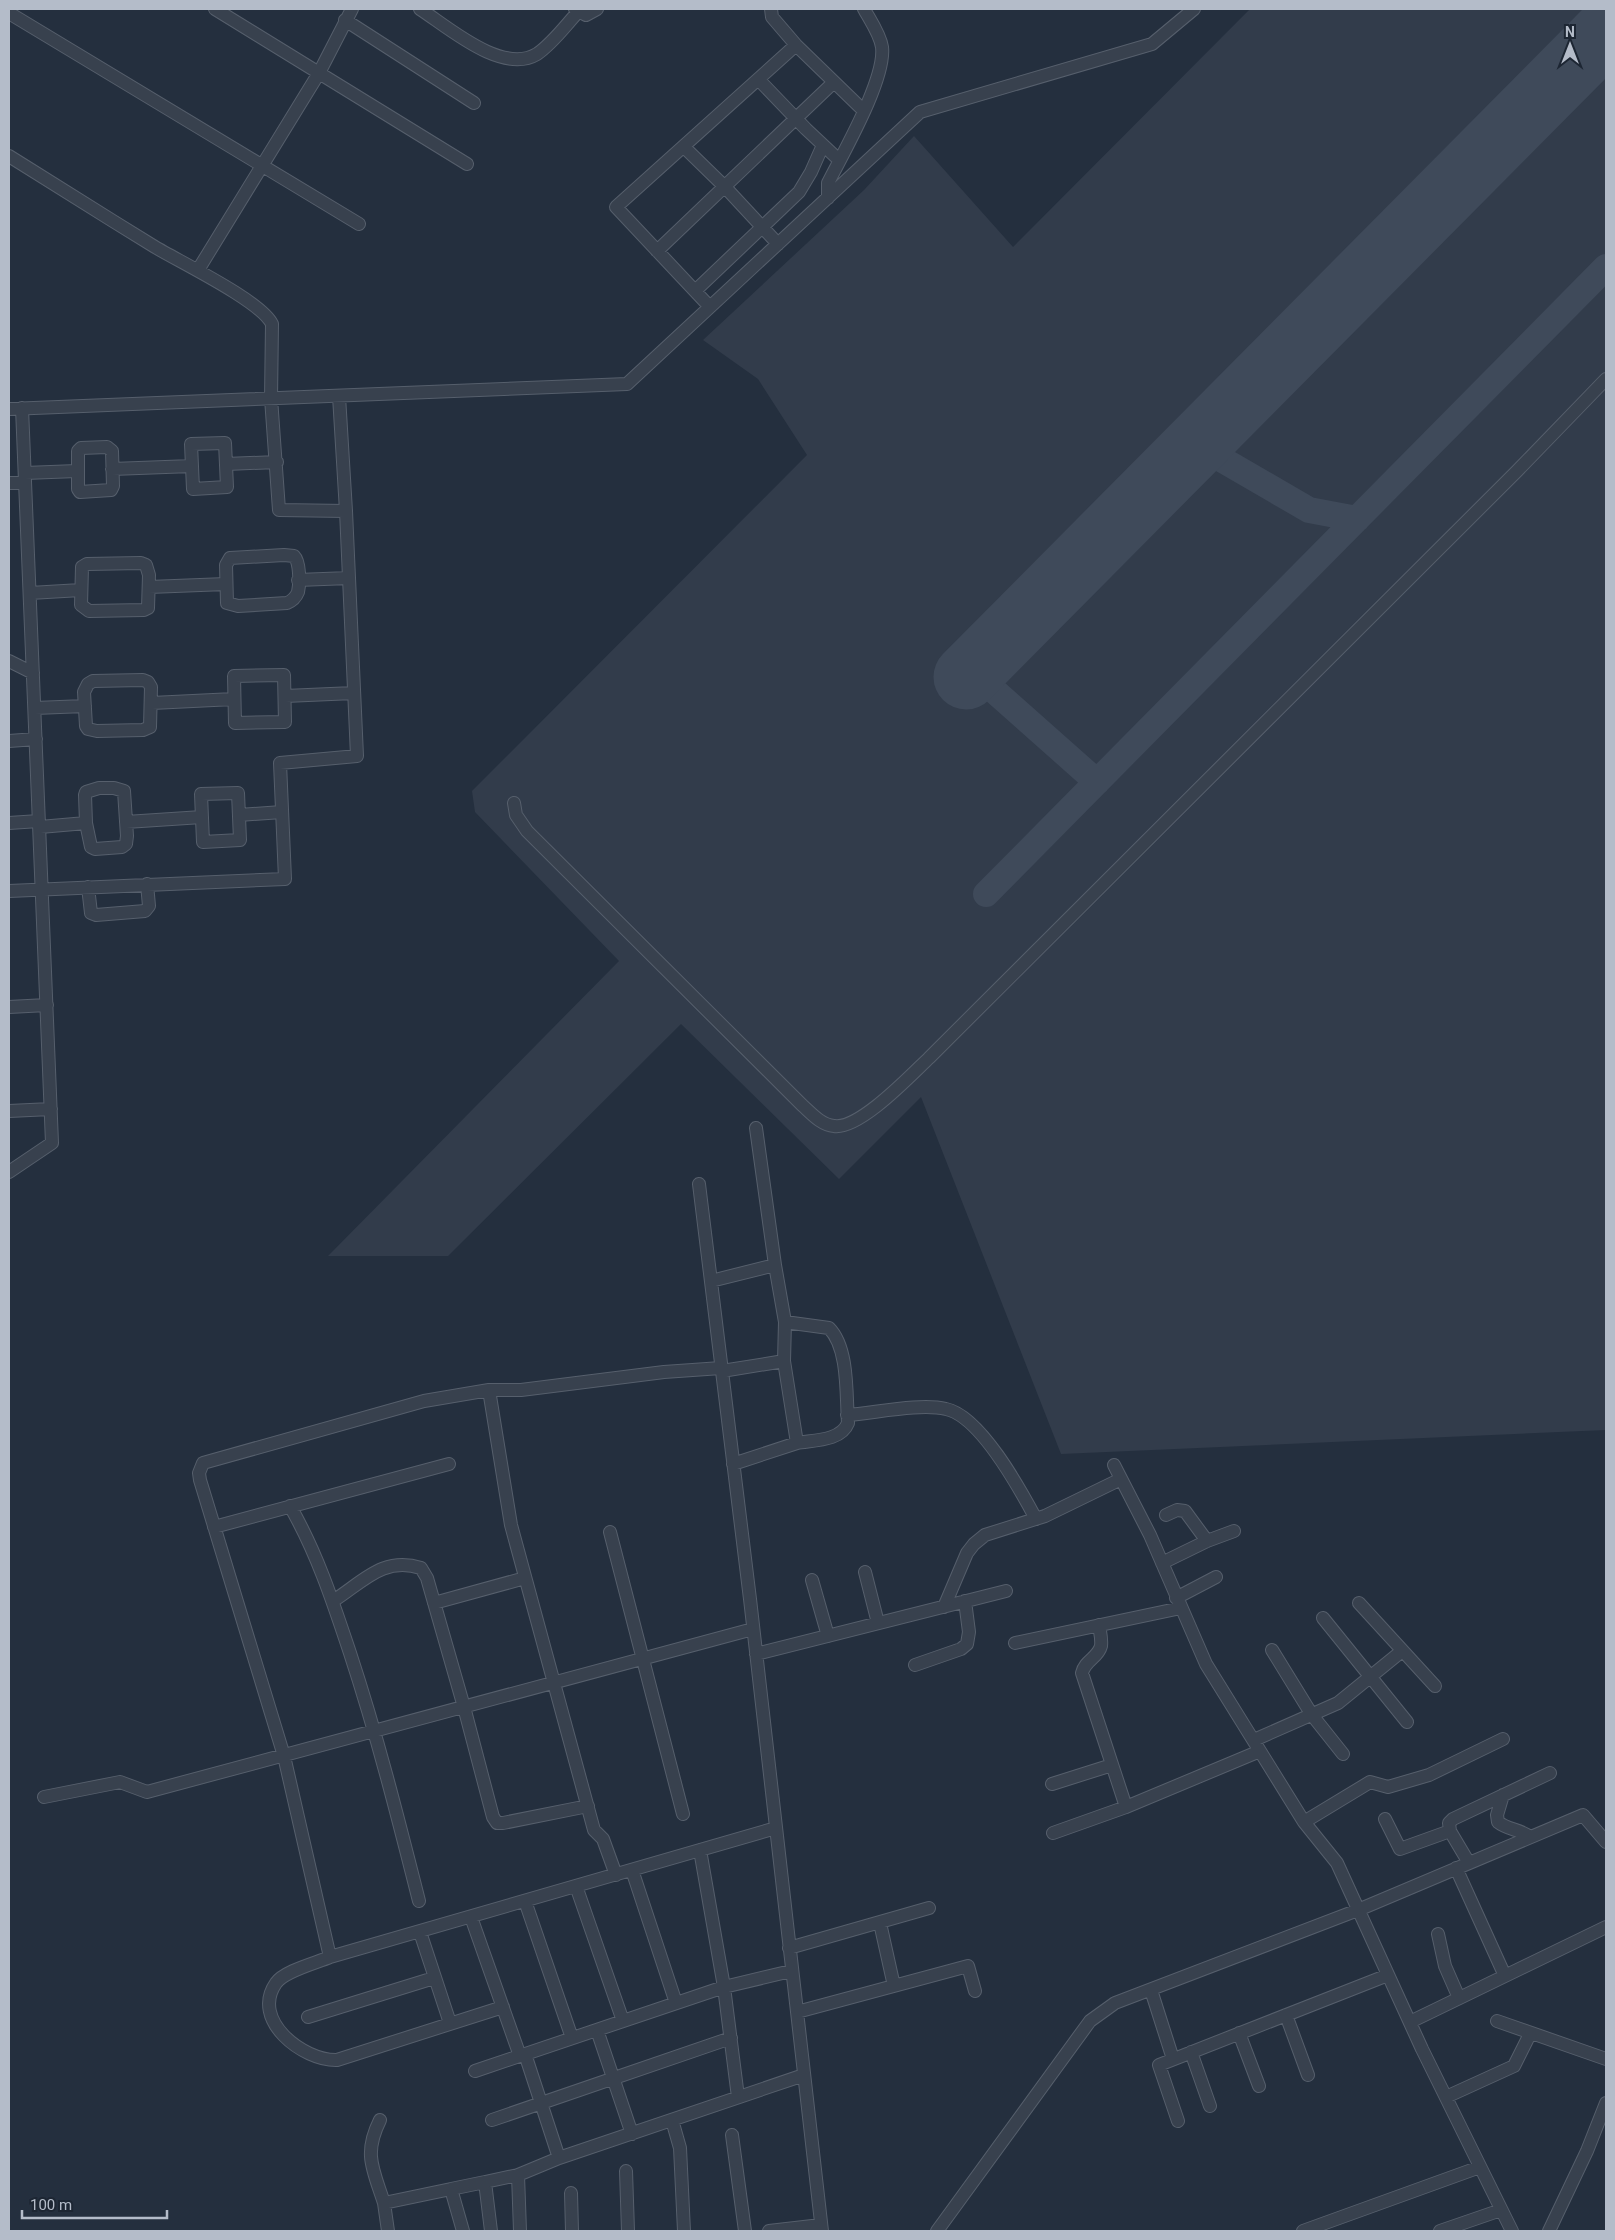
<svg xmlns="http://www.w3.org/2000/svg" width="1615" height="2240" viewBox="0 0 1615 2240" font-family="Roboto,sans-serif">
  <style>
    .airport { fill: #323c4b }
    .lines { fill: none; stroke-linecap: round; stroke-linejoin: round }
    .taxiway { stroke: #3f4a5a; stroke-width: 26 }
    .runway { stroke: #3f4a5a; stroke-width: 65 }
    .minor-casing { stroke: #565f6c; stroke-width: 14 }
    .minor { stroke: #38414e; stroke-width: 12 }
  </style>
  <rect width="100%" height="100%" fill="#242f3e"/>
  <!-- airport -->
  <path class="airport" d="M1250,9H1606V1430L1061,1454L921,1097L839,1179L681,1024L448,1256H328L619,961L475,812L472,791L807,455L758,379L703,340L864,190L914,136L1013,247Z"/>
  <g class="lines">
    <!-- taxiway -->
    <path class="taxiway" d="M1197,445L1309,510L1357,519
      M972,671L1097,782
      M986,894L1606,267"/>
    <!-- runway -->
    <path class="runway" d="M966,677L1606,32"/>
    <!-- minor casing -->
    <g class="minor-casing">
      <path id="minor" d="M352,9L319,73L467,164
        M420,9C448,27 502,75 537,54C553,43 565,26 578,12
        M575,9L586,15L597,9
        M771,9L772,17L796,45L863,110
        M9,13L359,224
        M345,20L474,103
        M759,80L806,129L839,160
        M684,147L725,187L778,244
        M9,156C57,186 106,217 155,247C180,262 261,301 272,324L271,398L279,510L346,511L357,756L280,763L285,879L9,891
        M828,198V183C843,153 886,79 882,47C880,34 870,20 864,9
        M657,251L834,82
        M198,270L319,73L215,9
        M695,291L799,192L811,172L823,145
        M710,307L616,207L796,45
        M339,396L346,511
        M9,409L627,384L920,112L1152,44L1194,9
        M225,443L227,487L193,489L191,444Z
        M107,447L112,451L113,486L111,490L80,492L78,489V451L81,448Z
        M226,464L277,462
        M112,469L192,466
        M25,473L77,471
        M9,483H25
        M284,555L294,556C300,562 300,583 298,592C296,597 292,601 287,603L238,606L227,603L226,565L230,558Z
        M141,563L146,565L149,575L148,608L144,610L89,611L81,605L82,567L87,564Z
        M298,580L349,578
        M149,587L226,584
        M30,593L81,590
        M9,661L33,673
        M284,675L285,722L235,723L234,676Z
        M143,680L148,682L151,687L150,727L143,730L97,731L88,729L86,726L84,692L88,684L93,681Z
        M285,696L354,693
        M152,703L234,699
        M35,708L85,706
        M9,741L36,739
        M99,788H114L124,791L127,836L126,844L122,847L95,849L91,847L86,823L85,795L86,792Z
        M238,793L240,840L203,842L201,794Z
        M514,803L516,815L527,831L802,1105C811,1113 821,1125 834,1126C859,1130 910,1076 929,1058L1517,471L1606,379
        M239,815L282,812
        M126,822L202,817
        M9,823L39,821
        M40,827L86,823
        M88,887L91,913L96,915L145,911L149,906L147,884
        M9,1007L47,1005
        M9,1111L51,1109
        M9,1172L52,1143L22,408
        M699,1184L750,1599L822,2231
        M775,1265L785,1322L784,1361
        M711,1281L775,1265L756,1128
        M785,1322L829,1328C849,1348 846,1395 848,1423C841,1441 814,1440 797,1443
        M722,1371L784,1361L797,1443L733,1464
        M489,1390L511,1525L594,1830L603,1839L616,1875
        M847,1415C875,1413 920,1403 946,1409C980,1416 1020,1489 1036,1519
        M1114,1465L1150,1535L1206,1664L1304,1822L1337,1863L1422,2049L1512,2231
        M290,1506C317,1553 333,1602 350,1653C377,1735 398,1818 419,1901
        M1166,1515L1177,1510L1185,1511L1207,1541
        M214,1527L449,1464
        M610,1532L683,1814
        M1162,1563L1207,1541L1234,1531
        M865,1572L878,1623
        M812,1580L828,1636
        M1176,1598L1216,1577
        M333,1601C363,1582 383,1556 421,1568L427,1578L464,1707L493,1817L497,1823H503L588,1806
        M434,1603L525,1578
        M1359,1603L1435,1686
        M944,1607L967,1553L974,1544L985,1535L1045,1516L1121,1479
        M1323,1618L1407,1722
        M1099,1625C1100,1632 1102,1639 1101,1646C1098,1658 1085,1660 1082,1673L1126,1807L1260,1751
        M1015,1643L1181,1608
        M1272,1650L1312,1715L1343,1754
        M756,1654L1006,1591
        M915,1665L961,1649L967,1644L969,1632L965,1601
        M1254,1740L1338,1703L1402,1651
        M1052,1784L1112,1765
        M1503,1795L1497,1815L1498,1822C1508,1830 1520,1829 1530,1837
        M44,1797L120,1782L147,1792L753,1629
        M1385,1819L1400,1849L1450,1831L1469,1863
        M1304,1822L1370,1782L1388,1787L1429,1775L1503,1739
        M1450,1831L1449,1823L1453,1819L1550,1773
        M1053,1833L1126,1807
        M700,1850L724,1987L738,2097
        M1456,1868L1505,1976
        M632,1870L676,2003
        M576,1886L623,2021
        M525,1901L572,2038
        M471,1917L520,2056
        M880,1923L894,1986
        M420,1932L450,2023
        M1438,1934L1445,1966L1459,1998
        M789,1948L929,1908
        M330,1957L284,1756L200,1480L199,1473L203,1463L424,1401L489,1390H521L664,1372L721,1368
        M1151,1990L1173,2059
        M503,2007L337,2060C303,2061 250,2020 276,1983C284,1971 316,1963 330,1957L776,1828
        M797,2012L968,1966L975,1991
        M1286,2015L1308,2075
        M308,2017L434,1978
        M1497,2021L1606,2059
        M1410,2022L1606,1927
        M597,2030L632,2134
        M1239,2033L1259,2086
        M1191,2052L1210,2106
        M525,2054L559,2158
        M475,2071L724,1987L791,1971
        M1446,2097L1514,2066L1530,2034
        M380,2120C363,2154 373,2169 384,2203
        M492,2120L731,2038
        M672,2120L680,2148L684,2231
        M1178,2121L1159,2065L1388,1975
        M732,2135L745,2231
        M626,2171L628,2231
        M518,2175L520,2231
        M451,2189L485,2182
        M571,2193L572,2231
        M388,2231L384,2203L451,2189L463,2231
        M491,2231L485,2182L518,2175L559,2158L804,2075
        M769,2231L821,2225
        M937,2231L1090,2021L1115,2003L1358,1910L1583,1815L1606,1842
        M1303,2231L1480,2167
        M1440,2231L1501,2210
        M1549,2231L1587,2151L1606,2103"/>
    </g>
    <!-- minor -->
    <use href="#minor" class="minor"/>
  </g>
  <!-- border -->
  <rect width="1615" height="2240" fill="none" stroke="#b4bcc9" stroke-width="20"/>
  <!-- north arrow -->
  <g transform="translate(1570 45)" stroke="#1d2633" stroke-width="4" paint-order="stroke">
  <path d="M0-4L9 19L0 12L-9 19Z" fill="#b4bcc9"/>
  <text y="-8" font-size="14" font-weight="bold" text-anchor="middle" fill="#b4bcc9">N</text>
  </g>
  <!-- scale -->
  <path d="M22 2210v8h145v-8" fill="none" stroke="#b4bcc9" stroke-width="2.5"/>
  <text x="30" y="2210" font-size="15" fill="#b4bcc9" stroke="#1d2633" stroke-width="4" paint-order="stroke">100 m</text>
</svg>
